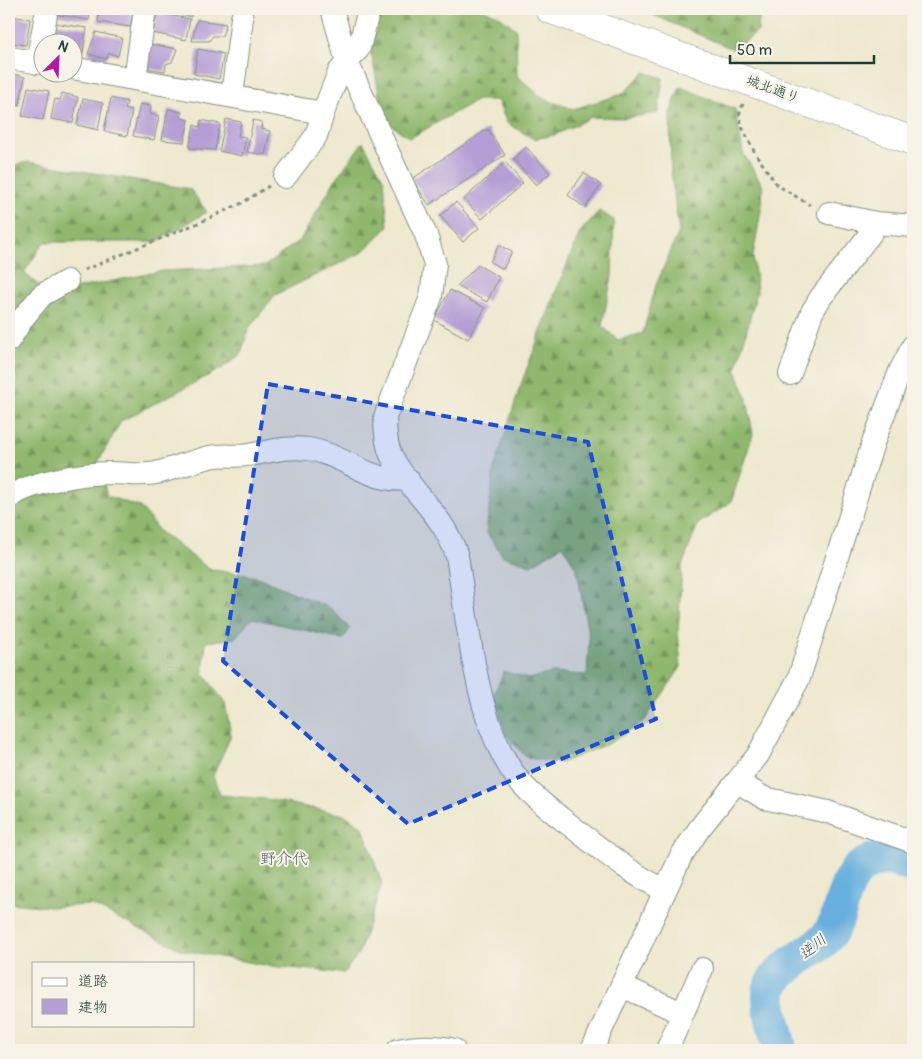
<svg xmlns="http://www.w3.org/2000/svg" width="922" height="1059" viewBox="0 0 922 1059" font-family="Pangolin,'Klee One',sans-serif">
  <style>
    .forest { fill: url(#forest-firs); stroke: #577a50 }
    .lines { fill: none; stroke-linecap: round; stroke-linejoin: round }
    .river { stroke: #66afde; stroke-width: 35 }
    .building { fill: #b49ed5 }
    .street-casing { stroke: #869281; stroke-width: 24 }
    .secondary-casing { stroke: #869281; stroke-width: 29 }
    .path { stroke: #869281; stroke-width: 3; stroke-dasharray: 4 4; stroke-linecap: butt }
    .street { stroke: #fff; stroke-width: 22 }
    .secondary { stroke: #fff; stroke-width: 28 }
    .marked { fill: #1d4ed8; fill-opacity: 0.2; stroke: #1d4ed8; stroke-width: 4; stroke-dasharray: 10 6; stroke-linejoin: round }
    .labels { text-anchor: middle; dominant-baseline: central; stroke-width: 4; stroke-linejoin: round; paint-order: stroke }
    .street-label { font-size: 14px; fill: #1f3d34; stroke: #f7f3e8 }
    .water-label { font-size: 15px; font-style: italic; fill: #315a5e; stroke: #f7f3e8 }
    .quarter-label { font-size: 16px; fill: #535f6c; stroke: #f7f3e8 }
  </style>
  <defs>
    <pattern id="forest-firs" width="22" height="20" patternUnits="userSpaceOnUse" patternTransform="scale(1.25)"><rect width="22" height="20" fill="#8fb76d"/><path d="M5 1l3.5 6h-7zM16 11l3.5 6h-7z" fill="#74965a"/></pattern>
  </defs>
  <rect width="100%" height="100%" fill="#f7f3e8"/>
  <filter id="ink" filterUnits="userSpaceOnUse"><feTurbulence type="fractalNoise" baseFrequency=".02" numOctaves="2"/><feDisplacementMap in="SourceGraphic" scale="10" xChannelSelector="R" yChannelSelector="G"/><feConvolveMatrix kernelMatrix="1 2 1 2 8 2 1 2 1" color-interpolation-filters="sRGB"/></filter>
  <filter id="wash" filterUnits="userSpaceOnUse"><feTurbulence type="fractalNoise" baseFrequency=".0096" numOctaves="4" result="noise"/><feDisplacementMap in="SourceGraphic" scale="20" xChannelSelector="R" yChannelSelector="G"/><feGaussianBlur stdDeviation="1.12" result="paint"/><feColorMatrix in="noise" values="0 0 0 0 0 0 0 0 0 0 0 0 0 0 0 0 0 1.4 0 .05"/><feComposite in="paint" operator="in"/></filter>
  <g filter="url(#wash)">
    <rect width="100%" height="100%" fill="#eee8ce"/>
    <!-- forest -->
    <path class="forest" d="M380,9H482L498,15L516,29L517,76L544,99L573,109L623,94L644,72L663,78L658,113L625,118L591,117L555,135L534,139L507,123L497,100H477L410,138L384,120L371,52Z
      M639,9H760L758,31L735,50Z
      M680,87L735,109L743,153L763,186L762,204L753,256L757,292L736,370L747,399L753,434L731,502L698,524L682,566L678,632L681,667L645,720L610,743L561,763L527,758L506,735L494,694L504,671L528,679L552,673L587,675L589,640L577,570L563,545L531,565L503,556L486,532L494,469L519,390L553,299L580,232L599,211L614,220L612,276L602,326L618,340L643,333L656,285L679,232L671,172L670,113Z
      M363,142L384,180L388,227L361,253L275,295L249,328L241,354L221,369L121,421L98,462L107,496L140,507L160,532L209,569L257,577L332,609L350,629L343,639L252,618L235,638L206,642L203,673L225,703L231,735L213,776L220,795L266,799L345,815L363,827L382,884L359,953L344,973L270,966L182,950L92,905L50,907L9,903V411C16,394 22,379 9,363V166L28,162L190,189L207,212L156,242H44L24,273L50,294L162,271L265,266L301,239L334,182Z"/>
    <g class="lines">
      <!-- river -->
      <path class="river" d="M780,1050C777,1035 765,1000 771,986C779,967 811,953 825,939C847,916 838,875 870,862C885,855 898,860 913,866"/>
    </g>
    <g id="blocks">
      <!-- building -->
      <path class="building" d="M55,9H91L89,20L54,14Z
        M99,9L133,12L130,27L98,22Z
        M163,9H192L191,17Z
        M157,13L190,19L186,40L153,33Z
        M9,16L30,19L26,45L9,43Z
        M197,20L226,24L222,36H213L209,41H192Z
        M54,23L87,28L83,53L72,51V42H51Z
        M96,32L122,38L118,56L109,53L106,59L88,54Z
        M150,44L177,49L172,62L166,64L165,71L146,68Z
        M198,49L224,54L219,79L194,74Z
        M9,73L25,77L19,106L9,104Z
        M28,87L49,91L43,120L22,116Z
        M62,93L78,97L73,123L51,119L55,99L60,100Z
        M111,98L127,102L125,109L132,111L127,136L104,131Z
        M83,99L103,103L98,130L77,125Z
        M140,104L151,106L150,114L159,116L154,140L133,136Z
        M168,109L182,112L181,118L189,120L184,142L162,140Z
        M226,119L241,122L238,136L246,137L242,156L219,151Z
        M201,120L220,124L215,150L189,148L194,125L200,127Z
        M253,120L262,122L261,129L270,131L265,155L247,152Z
        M488,129L505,155L429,205L412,179Z
        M526,147L550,173L536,185L513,159Z
        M505,162L523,183L482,219L464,199Z
        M584,173L601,185L585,208L568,195Z
        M456,202L479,228L463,242L440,216Z
        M499,245L512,252L503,269L490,262Z
        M478,265L499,277L487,302L457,286Z
        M450,290L485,308L468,339L434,320Z"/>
    </g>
  </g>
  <g filter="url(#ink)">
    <use href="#blocks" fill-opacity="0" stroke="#869281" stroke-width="1"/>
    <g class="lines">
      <!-- street casing -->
      <g class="street-casing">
        <path id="street" d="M332,9L347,62L426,235L435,264L431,297L385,417C385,429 386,444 391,455C410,493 442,511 457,556C468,623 476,732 522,784C539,803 560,817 580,833C607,854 634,876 665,890
          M9,58L42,63
          M37,63L47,9
          M72,68L323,113L339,72L359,48L369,9
          M135,79L145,9
          M232,96L242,18
          M285,177L316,136L323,113
          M829,213L876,223L913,226
          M9,340L23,318L42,295L67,281
          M790,374L812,312L821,297L871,233L876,223
          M9,498C27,482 86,473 110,473C126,473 141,476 156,473C174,469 192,461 210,457C223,454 235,457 248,455C268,452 288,446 308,449C343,454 370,484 408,479
          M738,782L764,798L828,812L913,842
          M622,986L682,1013
          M398,1050C418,1046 435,1045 454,1050
          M592,1050L681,856L699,829L758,755L799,678L873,443L900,371L913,346
          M667,1050L702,969"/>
      </g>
      <!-- secondary casing -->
      <g class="secondary-casing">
        <path id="secondary" d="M549,9L913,141"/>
      </g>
      <!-- path -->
      <path class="path" d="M743,104L739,115L742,127L755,153L777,185L810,205
        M84,270L203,221L242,203L269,186"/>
      <!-- street -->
      <use href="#street" class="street"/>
      <!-- secondary -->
      <use href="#secondary" class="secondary"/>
    </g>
  </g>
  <!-- marked area -->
  <path class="marked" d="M268,384L588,442L656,719L408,824L223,661Z"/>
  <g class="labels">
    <!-- street labels -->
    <g class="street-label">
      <text transform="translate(773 89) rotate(20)">城北通り</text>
    </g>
    <!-- water labels -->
    <g class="water-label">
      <text transform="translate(813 947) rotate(-40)">逆川</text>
    </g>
    <!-- quarter labels -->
    <g class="quarter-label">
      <text x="284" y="859">野介代</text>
    </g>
  </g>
  <!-- margin -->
  <rect width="922" height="1059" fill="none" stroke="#f7f3e8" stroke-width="30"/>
  <!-- legend -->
  <rect x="32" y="962" width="162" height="65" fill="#f7f3e8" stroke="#a1aaa0"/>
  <rect x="42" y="978" width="25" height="8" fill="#ffffff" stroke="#a1aaa0"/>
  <text x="78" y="986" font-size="15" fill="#1f3d34">道路</text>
  <rect x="42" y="999" width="25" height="15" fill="#b49ed5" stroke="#a1aaa0"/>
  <text x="78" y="1012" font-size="15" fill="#1f3d34">建物</text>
  <!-- north arrow -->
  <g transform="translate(58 58) rotate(24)"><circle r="24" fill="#f7f3e8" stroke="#a1aaa0"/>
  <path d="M0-4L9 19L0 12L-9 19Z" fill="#b5179e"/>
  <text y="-8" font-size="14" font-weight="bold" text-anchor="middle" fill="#1f3d34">N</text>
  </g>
  <!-- scale -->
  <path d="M730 55v8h144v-8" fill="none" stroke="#1f3d34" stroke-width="2.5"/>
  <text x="737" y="55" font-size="15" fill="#1f3d34" stroke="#f7f3e8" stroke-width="4" paint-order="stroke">50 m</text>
</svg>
